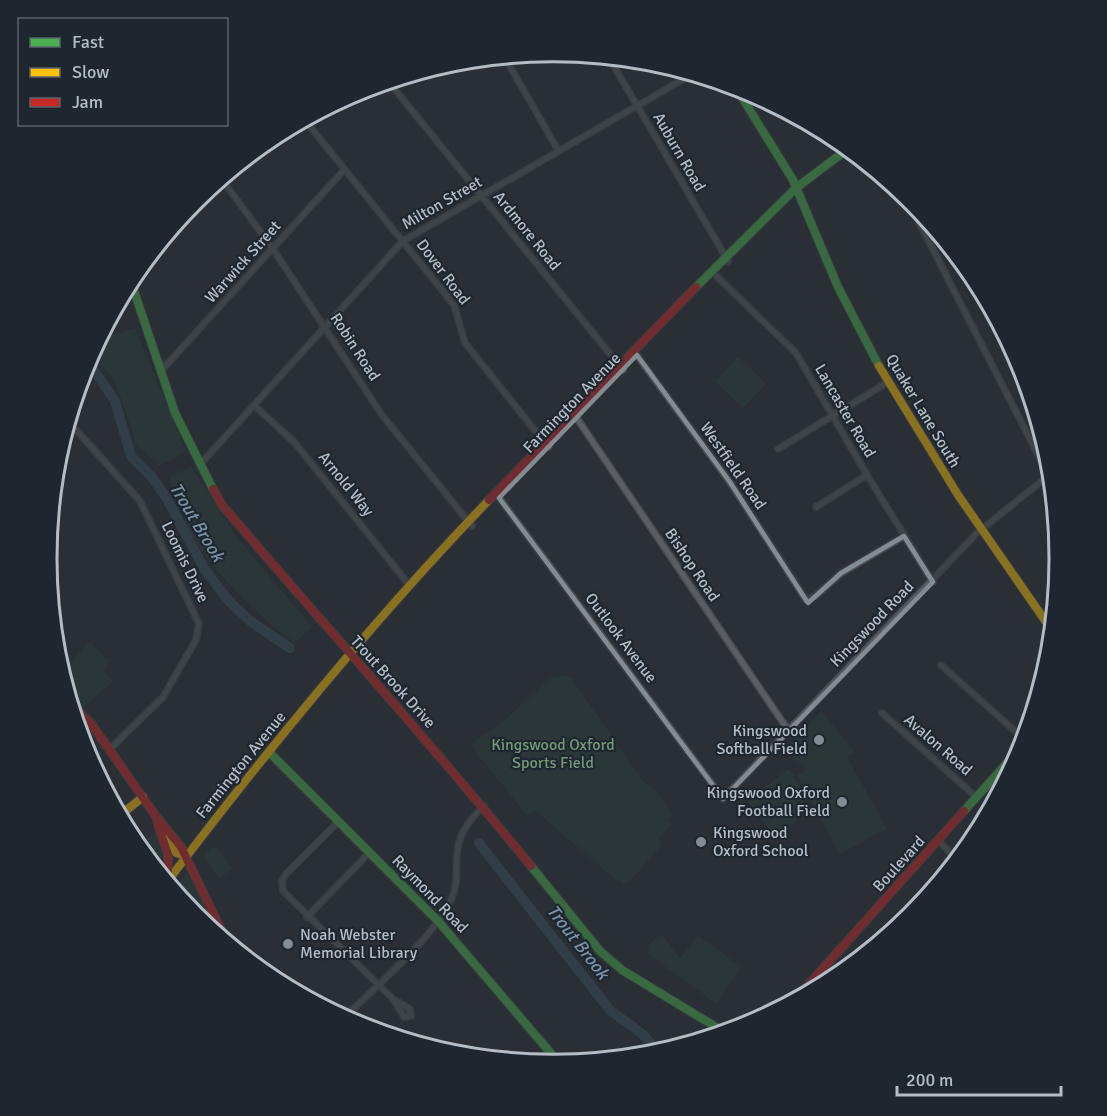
<svg xmlns="http://www.w3.org/2000/svg" width="1107" height="1116" viewBox="0 0 1107 1116" font-family="Signika,sans-serif">
  <style>
    .green { fill: #2d3f3d }
    .lines { fill: none; stroke-linecap: round; stroke-linejoin: round }
    .river { stroke: #3a4e5d; stroke-width: 10 }
    .street-casing { stroke: #484c50; stroke-width: 8 }
    .fast-casing { stroke: #484c50; stroke-width: 10 }
    .slow-casing { stroke: #484c50; stroke-width: 10 }
    .jam-casing { stroke: #484c50; stroke-width: 10 }
    .street { stroke: #5a5e63; stroke-width: 5 }
    .fast { stroke: #4caf50; stroke-width: 8 }
    .slow { stroke: #ffc107; stroke-width: 8 }
    .jam { stroke: #c62828; stroke-width: 8 }
    .marked { fill: none; stroke: #848c93; stroke-width: 4.5; stroke-linejoin: round }
    .poi-dot { fill: #848c93; stroke: #1e272f; stroke-width: 2 }
    .labels { text-anchor: middle; dominant-baseline: central; stroke-width: 4.5; stroke-linejoin: round; paint-order: stroke }
    .street-label { font-size: 16px; fill: #b4bdc5; stroke: #1e272f }
    .poi-label { font-size: 16px; fill: #b4bdc5; stroke: #1e272f; text-anchor: end }
    .park-label { font-size: 16px; fill: #749977; stroke: #1e272f }
    .water-label { font-size: 18px; font-style: italic; fill: #7893a6; stroke: #1e272f }
    .rim { fill: none; stroke: #b4bdc5; stroke-width: 3 }
  </style>
  <rect width="100%" height="100%" fill="#2a3035"/>
  <!-- green -->
  <path class="green" d="M135,328L186,452L159,466L137,446L115,381L91,353L98,340Z
    M738,357L766,384L743,408L715,381Z
    M191,467L236,536L312,627L295,642C266,625 205,563 191,533C182,515 176,495 169,477Z
    M90,642L109,661L104,670L113,681L83,708L66,689L61,672Z
    M563,675L571,678L644,782L654,788L673,814L668,819L672,825L659,838L661,846L628,883H622L619,879L617,881L536,811L527,815L470,745L506,719L551,678Z
    M821,711L854,751L847,757L887,829L840,854L797,775L808,769L784,751Z
    M789,769C812,800 808,817 776,838L747,800Z
    M156,833L163,849L160,873L136,845Z
    M217,847L232,868L219,879L204,856L211,848Z
    M187,872L221,938C204,924 183,909 176,886Z
    M662,934L680,959L698,935L741,967L717,1004L648,954L649,944Z"/>
  <g class="lines">
    <!-- river -->
    <path class="river" d="M87,360L115,401L131,456L151,476L166,497L205,570L229,601L250,621L290,648
      M479,843L609,1009C628,1026 644,1029 657,1054"/>
    <!-- street casing -->
    <g class="street-casing">
      <path id="street" d="M504,56L558,150
        M608,56L728,261
        M388,81L623,370
        M304,119L454,305L465,343L548,447
        M221,178L273,249L382,415L472,526
        M904,193L1053,484
        M711,271L796,353L867,475L933,582
        M634,351L730,482L806,599L815,596L841,573L904,536
        M160,372L344,170
        M254,405L295,443L410,586
        M574,414L788,730
        M68,421L140,501L199,624L196,640L163,697L110,749
        M778,449L888,382
        M198,462L205,459L403,241L694,73
        M496,494L723,799L977,533L1048,476
        M816,507L867,475
        M941,665L1025,740
        M882,713L976,797
        M339,821L286,874L282,881L283,891L393,999L410,1009L411,1016L404,1017L393,999
        M938,840L958,861
        M307,917L370,852
        M344,1018C374,988 428,942 448,906C469,868 438,848 484,806
        M536,1063L549,1051"/>
    </g>
    <!-- fast casing -->
    <g class="fast-casing">
      <path id="fast" d="M735,86L793,180L838,287L879,366
        M130,279L175,413L213,489
        M696,287L796,188L849,148
        M269,752L438,921L560,1064
        M964,811L1025,743
        M531,866L600,951L622,970L726,1033"/>
    </g>
    <!-- slow casing -->
    <g class="slow-casing">
      <path id="slow" d="M879,366L958,495L1053,632
        M119,816L143,797
        M169,837L176,853L186,856
        M167,882C268,749 373,620 489,500"/>
    </g>
    <!-- jam casing -->
    <g class="jam-casing">
      <path id="jam" d="M213,489L222,505C325,626 431,743 531,866
        M489,500L696,287
        M69,701L92,725L155,815L181,847L228,944
        M157,821L168,855V878L172,888
        M792,1003L964,811"/>
    </g>
    <!-- street -->
    <use href="#street" class="street"/>
    <!-- fast -->
    <use href="#fast" class="fast"/>
    <!-- slow -->
    <use href="#slow" class="slow"/>
    <!-- jam -->
    <use href="#jam" class="jam"/>
  </g>
  <!-- marked area -->
  <path d="M0 0H1107V1116H0ZM637,355L730,482L808,603L841,573L904,536L933,582L723,799L499,498Z" fill="#2a3035" fill-opacity=".55" fill-rule="evenodd"/>
  <path class="marked" d="M637,355L730,482L808,603L841,573L904,536L933,582L723,799L499,498Z"/>
  <!-- markers -->
  <g class="poi-dot">
    <circle cx="819" cy="740" r="6"/>
    <circle cx="842" cy="802" r="6"/>
    <circle cx="701" cy="842" r="6"/>
    <circle cx="288" cy="944" r="6"/>
  </g>
  <g class="labels">
    <!-- street labels -->
    <g class="street-label">
      <text transform="translate(679 152) rotate(60)">Auburn Road</text>
      <text transform="translate(442 203) rotate(-30)">Milton Street</text>
      <text transform="translate(527 231) rotate(51)">Ardmore Road</text>
      <text transform="translate(243 262) rotate(-48)">Warwick Street</text>
      <text transform="translate(443 272) rotate(53)">Dover Road</text>
      <text transform="translate(355 347) rotate(57)">Robin Road</text>
      <text transform="translate(572 403) rotate(-46)">Farmington Avenue</text>
      <text transform="translate(845 411) rotate(60)">Lancaster Road</text>
      <text transform="translate(923 411) rotate(59)">Quaker Lane South</text>
      <text transform="translate(733 466) rotate(55)">Westfield Road</text>
      <text transform="translate(346 484) rotate(51)">Arnold Way</text>
      <text transform="translate(185 562) rotate(64)">Loomis Drive</text>
      <text transform="translate(692 565) rotate(56)">Bishop Road</text>
      <text transform="translate(872 624) rotate(-46)">Kingswood Road</text>
      <text transform="translate(621 638) rotate(53)">Outlook Avenue</text>
      <text transform="translate(393 682) rotate(48)">Trout Brook Drive</text>
      <text transform="translate(938 745) rotate(41)">Avalon Road</text>
      <text transform="translate(241 765) rotate(-51)">Farmington Avenue</text>
      <text transform="translate(899 864) rotate(-48)">Boulevard</text>
      <text transform="translate(430 894) rotate(46)">Raymond Road</text>
    </g>
    <!-- poi labels -->
    <g class="poi-label">
      <text x="807" y="731">Kingswood<tspan x="807" dy="18">Softball Field</tspan></text>
      <text x="830" y="793">Kingswood Oxford<tspan x="830" dy="18">Football Field</tspan></text>
      <text x="713" y="833" text-anchor="start">Kingswood<tspan x="713" dy="18">Oxford School</tspan></text>
      <text x="300" y="935" text-anchor="start">Noah Webster<tspan x="300" dy="18">Memorial Library</tspan></text>
    </g>
    <!-- park labels -->
    <g class="park-label">
      <text x="553" y="745">Kingswood Oxford<tspan x="553" dy="18">Sports Field</tspan></text>
    </g>
    <!-- water labels -->
    <g class="water-label">
      <text transform="translate(197 522) rotate(59)">Trout Brook</text>
      <text transform="translate(578 942) rotate(52)">Trout Brook</text>
    </g>
  </g>
  <!-- crop -->
  <path d="M0 0H1107V1116H0ZM57 558a496 496 0 1 1 992 0a496 496 0 1 1-992 0Z" fill="#1e272f" fill-rule="evenodd"/>
  <path class="rim" d="M57 558a496 496 0 1 1 992 0a496 496 0 1 1-992 0Z"/>
  <!-- legend -->
  <rect x="18" y="18" width="210" height="108" fill="#1e272f" stroke="#5a636b" stroke-width="1.5"/>
  <rect x="30" y="38" width="30" height="9" fill="#4caf50" stroke="#5a636b" stroke-width="1.5"/>
  <text x="72" y="48" font-size="18" fill="#b4bdc5">Fast</text>
  <rect x="30" y="68" width="30" height="9" fill="#ffc107" stroke="#5a636b" stroke-width="1.5"/>
  <text x="72" y="78" font-size="18" fill="#b4bdc5">Slow</text>
  <rect x="30" y="98" width="30" height="9" fill="#c62828" stroke="#5a636b" stroke-width="1.5"/>
  <text x="72" y="108" font-size="18" fill="#b4bdc5">Jam</text>
  <!-- scale -->
  <path d="M897 1086v9h164v-9" fill="none" stroke="#b4bdc5" stroke-width="3"/>
  <text x="906" y="1086" font-size="18" fill="#b4bdc5" stroke="#1e272f" stroke-width="4.5" paint-order="stroke">200 m</text>
</svg>
